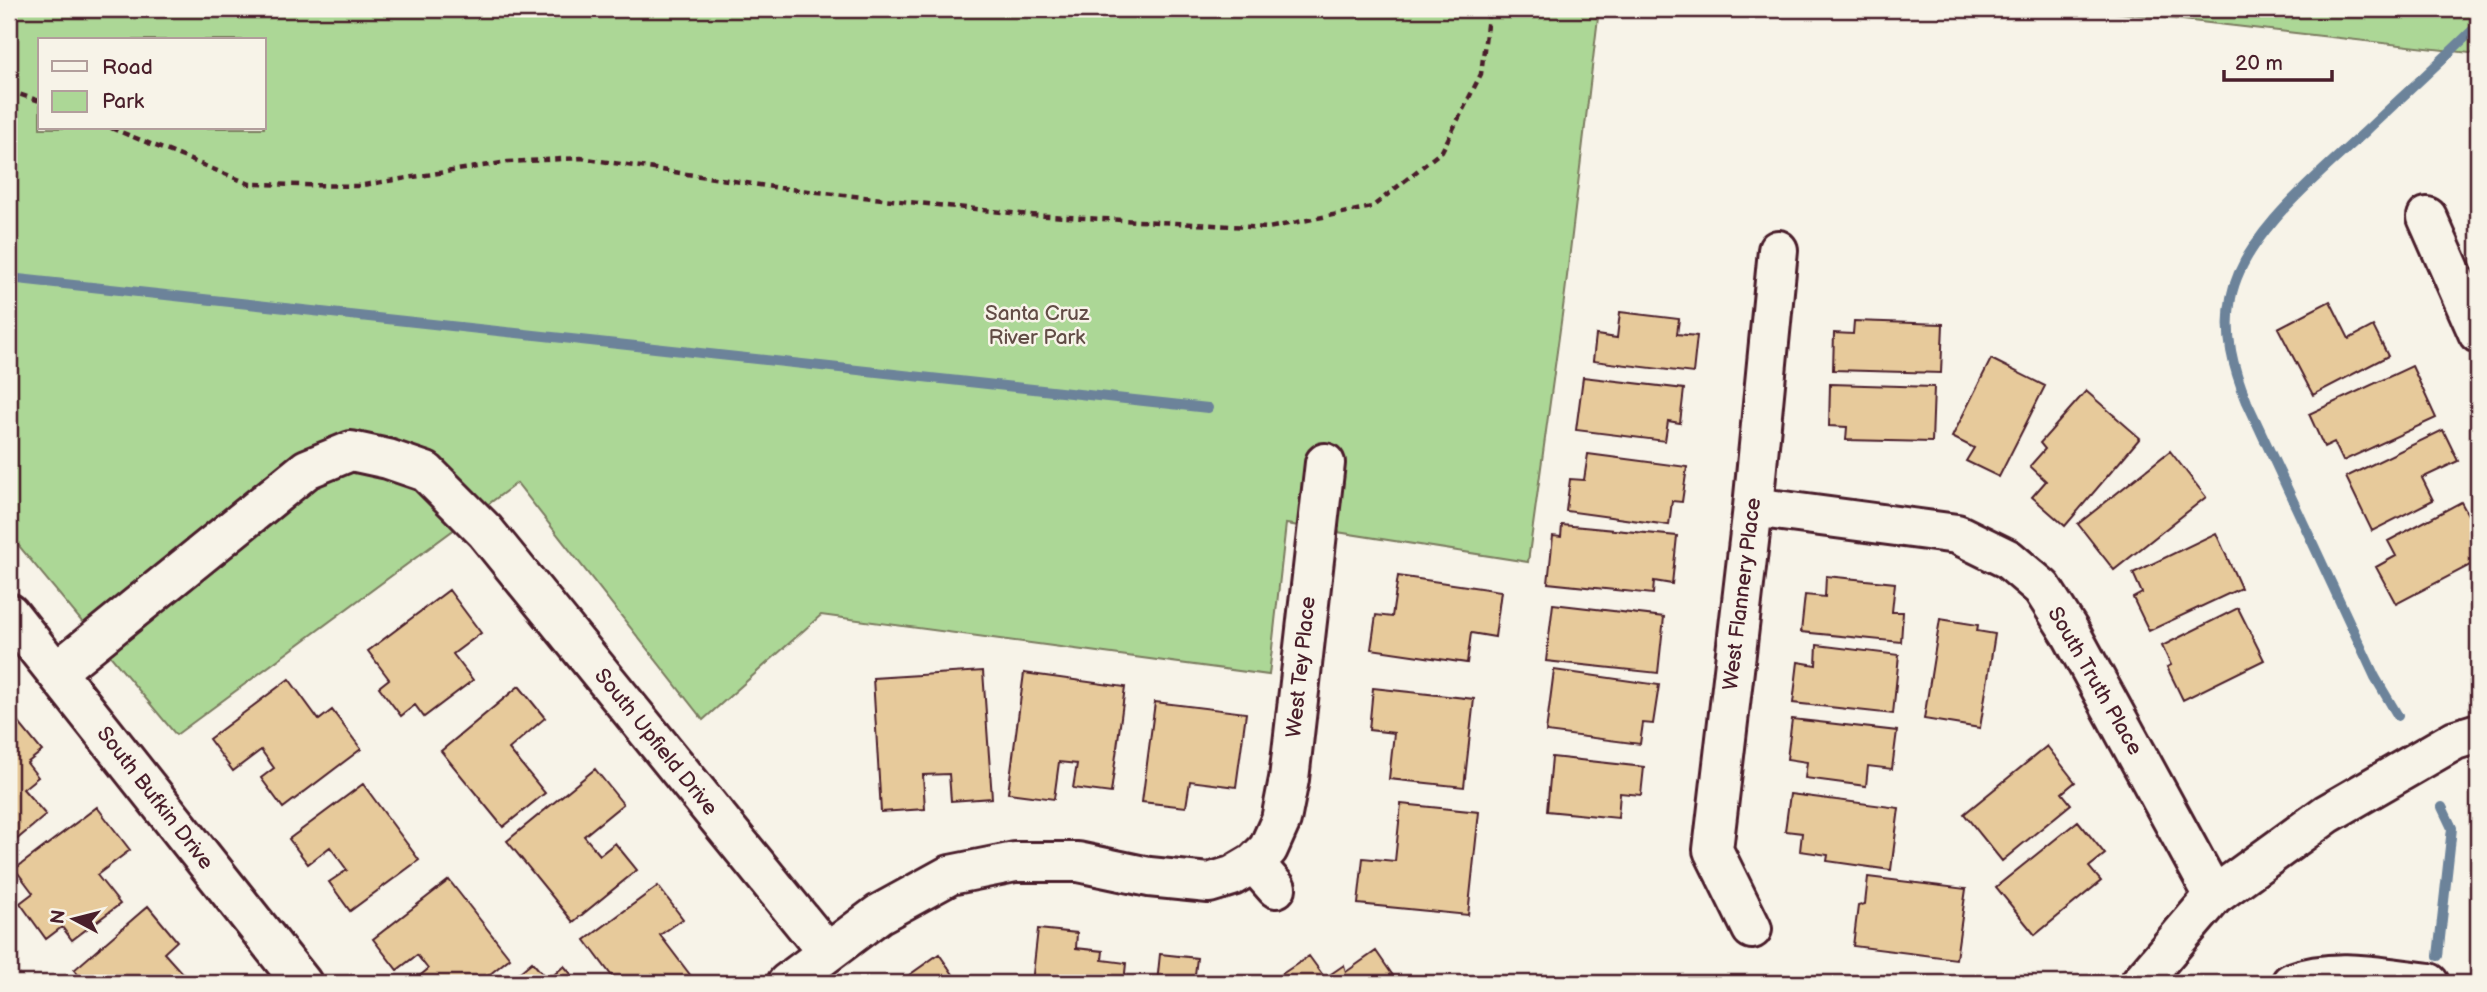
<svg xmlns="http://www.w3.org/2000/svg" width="2487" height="992" viewBox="0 0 2487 992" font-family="'Balsamiq Sans',sans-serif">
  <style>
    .green { fill: #acd796; stroke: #7b7b60; stroke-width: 2; fill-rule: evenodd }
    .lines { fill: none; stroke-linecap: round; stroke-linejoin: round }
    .stream { stroke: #6c839a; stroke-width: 10 }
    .building { fill: #e7ca9b; stroke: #4a1f2b; stroke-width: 2 }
    .minor-casing { stroke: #4a1f2b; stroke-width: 44 }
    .path { stroke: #4a1f2b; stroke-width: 4.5; stroke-dasharray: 7 5; stroke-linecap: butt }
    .minor { stroke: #f7f3e8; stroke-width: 38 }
    .labels { text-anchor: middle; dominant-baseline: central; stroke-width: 5; stroke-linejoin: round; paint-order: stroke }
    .park-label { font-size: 21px; fill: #624d46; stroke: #f7f3e8 }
    .street-label { font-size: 21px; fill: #4a1f2b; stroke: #f7f3e8 }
  </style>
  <rect width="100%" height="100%" fill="#f7f3e8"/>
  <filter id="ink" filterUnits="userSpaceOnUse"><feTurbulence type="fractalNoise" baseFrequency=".0143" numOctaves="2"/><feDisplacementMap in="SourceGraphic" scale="14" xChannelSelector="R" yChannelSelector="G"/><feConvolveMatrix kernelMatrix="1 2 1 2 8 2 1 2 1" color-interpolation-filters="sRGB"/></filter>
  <g filter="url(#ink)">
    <!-- green -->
    <path class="green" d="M9,9H1599L1565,293L1528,562L1286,524L1269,675L821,615L703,720L517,483L176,735L9,534ZM40,40H264V128H40Z
      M2087,9H2478V54Z"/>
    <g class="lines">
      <!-- stream -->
      <path class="stream" d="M9,278L1208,408
        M2398,716L2375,677L2247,402C2233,368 2224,335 2231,298C2243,234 2320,174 2366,131C2403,96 2441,61 2478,25
        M2438,956L2452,828L2442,807"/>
    </g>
    <!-- building -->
    <path class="building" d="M2330,301L2349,339L2373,326L2388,356L2313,395L2278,328Z
      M1620,312L1679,319L1677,334L1697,336L1693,373L1593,361L1596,335L1617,338Z
      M1854,321L1943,324L1941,373L1833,370L1834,333L1853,334Z
      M1991,359L2045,386L1999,477L1966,461L1974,448L1952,437Z
      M2412,366L2436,418L2343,461L2334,442L2324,447L2309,414Z
      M1583,377L1684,389L1680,423L1668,421L1665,441L1576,430Z
      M1830,384L1934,387L1932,442L1846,440L1847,427L1829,426Z
      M2086,391L2140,438L2065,526L2032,497L2046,481L2030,466L2045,449L2040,443Z
      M2443,430L2458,461L2422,478L2433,500L2372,531L2346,477Z
      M2170,451L2206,497L2114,570L2078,524Z
      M1588,454L1687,467L1682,502L1672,501L1669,525L1566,511L1570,479L1584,480Z
      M2461,502L2478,533V561L2396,604L2376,567L2396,556L2388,541Z
      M1562,525L1677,536L1672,584L1654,581L1653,594L1548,583L1553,536L1561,537Z
      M2216,533L2241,588L2149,631L2133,598L2142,593L2133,573Z
      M1398,576L1501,591L1495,637L1471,633L1467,663L1371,649L1376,615L1392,617Z
      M1826,576L1895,583L1892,612H1903L1901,642L1801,632L1805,595L1825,597Z
      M449,590L481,633L453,654L473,680L424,717L415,705L401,716L379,687L389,679L368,651Z
      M1553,604L1664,617L1658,673L1546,661Z
      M2238,608L2264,660L2183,700L2167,667L2171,665L2162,646Z
      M1940,619L1978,625L1977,631L1995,634L1980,728L1924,719Z
      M1817,645L1899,655L1893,714L1793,703L1798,662L1816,665Z
      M1554,670L1659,685L1653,724L1643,723L1640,744L1546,732Z
      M983,671L992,798L951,801L949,774L923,775L925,809L881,812L873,678Z
      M1024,673L1125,687L1111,793L1073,788L1077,764L1059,762L1054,799L1008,793Z
      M289,679L319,720L332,710L361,749L283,808L261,778L274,768L261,750L233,771L209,739Z
      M519,686L545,718L509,749L545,793L503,827L441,751Z
      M1373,688L1474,699L1464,787L1389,779L1394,733L1369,730Z
      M1155,702L1246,713L1236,787L1190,781L1186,807L1142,802Z
      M15,718L42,751L27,763L38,777L23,789L46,815L9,846V723Z
      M1792,719L1897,731L1892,769L1868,766L1866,786L1805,778L1807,762L1787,759Z
      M2047,746L2075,782L2062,793L2071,804L2002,861L1964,814Z
      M1552,757L1644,767L1641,795L1620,793L1618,818L1547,811Z
      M595,769L623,804L584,836L600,855L615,843L637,870L573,922L507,841Z
      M363,784L419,860L350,911L329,882L347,870L330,847L308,864L289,839Z
      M1790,794L1899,808L1891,870L1827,861L1828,855L1800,851L1802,833L1785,831Z
      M1401,804L1479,812L1468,915L1358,904L1363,858L1395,861Z
      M97,807L130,850L97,875L120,904L72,940L62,927L46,939L20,903L33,893L15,869Z
      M2078,821L2105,854L2089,867L2101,881L2035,935L1996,887Z
      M1868,877L1966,889L1956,959L1853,946L1858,906L1865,904Z
      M449,880L510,958L479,983H420L416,979L428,969L417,955L397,970L373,939Z
      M658,886L683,919L660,935L691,976L681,983H617L585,940Z
      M148,906L177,941L164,953L191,983H85L74,970Z
      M1038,929L1077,933L1076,948L1103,951L1102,960L1126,963L1124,983H1032Z
      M1376,951L1398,983H1279L1276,978L1309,956L1325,978L1344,965L1346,972Z
      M939,954L959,983H909L905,978Z
      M1160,954L1197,958L1194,983H1157Z
      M532,962L548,980L564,966L579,983H507Z
      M1202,975L1241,979L1240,983H1201Z"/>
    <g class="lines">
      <!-- minor casing -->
      <g class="minor-casing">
        <path id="minor" d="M2427,217L2478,333
          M1753,507L1957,534L2008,559L2042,588L2070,632L2214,896
          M9,613L302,983
          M56,672L307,469L351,451L388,459L426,472L485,531L827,952
          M1254,863L1276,888
          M1752,929L1713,850L1753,507L1778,250
          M787,983L879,914L950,875L1015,862H1078L1149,877L1209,883L1232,876L1254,863L1268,849L1281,820L1289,779L1325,463
          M2140,983L2214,896L2327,814L2455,740L2478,733
          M2291,983C2336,966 2383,978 2429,983"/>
      </g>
      <!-- path -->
      <path class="path" d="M9,91L40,101
        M111,128L250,184L357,186L508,162L581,158L780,188L1030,215L1268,228L1372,207L1442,151L1481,74L1489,9"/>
      <!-- minor -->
      <use href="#minor" class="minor"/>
    </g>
  </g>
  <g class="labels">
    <!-- park labels -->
    <g class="park-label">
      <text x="1037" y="313">Santa Cruz<tspan x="1037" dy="24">River Park</tspan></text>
    </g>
    <!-- street labels -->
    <g class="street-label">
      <text transform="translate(1742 594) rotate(-83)">West Flannery Place</text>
      <text transform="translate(1301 667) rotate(-84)">West Tey Place</text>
      <text transform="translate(2095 681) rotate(60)">South Truth Place</text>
      <text transform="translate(656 742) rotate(51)">South Upfield Drive</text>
      <text transform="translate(155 798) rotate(52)">South Bufkin Drive</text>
    </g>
  </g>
  <!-- margin -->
  <rect width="2487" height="992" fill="none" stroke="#f7f3e8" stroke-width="35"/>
  <rect x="18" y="18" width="2452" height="957" fill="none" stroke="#4a1f2b" stroke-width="2.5" filter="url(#ink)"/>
  <!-- legend -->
  <rect x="38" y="38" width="228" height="91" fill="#f7f3e8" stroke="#b29e9c" stroke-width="2"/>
  <rect x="52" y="61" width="35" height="10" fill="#f7f3e8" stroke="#b29e9c" stroke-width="2"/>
  <text x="102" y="74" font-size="21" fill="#4a1f2b">Road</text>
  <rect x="52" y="91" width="35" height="21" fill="#acd796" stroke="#b29e9c" stroke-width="2"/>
  <text x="102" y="108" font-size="21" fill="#4a1f2b">Park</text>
  <!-- north arrow -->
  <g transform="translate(74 919) rotate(277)" stroke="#f7f3e8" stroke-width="5" paint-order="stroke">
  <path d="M0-5L12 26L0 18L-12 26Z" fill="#4a1f2b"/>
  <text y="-10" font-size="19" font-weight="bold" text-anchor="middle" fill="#4a1f2b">N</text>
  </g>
  <!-- scale -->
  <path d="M2224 70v10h108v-10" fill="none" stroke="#4a1f2b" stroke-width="3.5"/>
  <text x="2235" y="70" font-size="21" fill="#4a1f2b" stroke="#f7f3e8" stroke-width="5" paint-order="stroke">20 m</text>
</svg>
